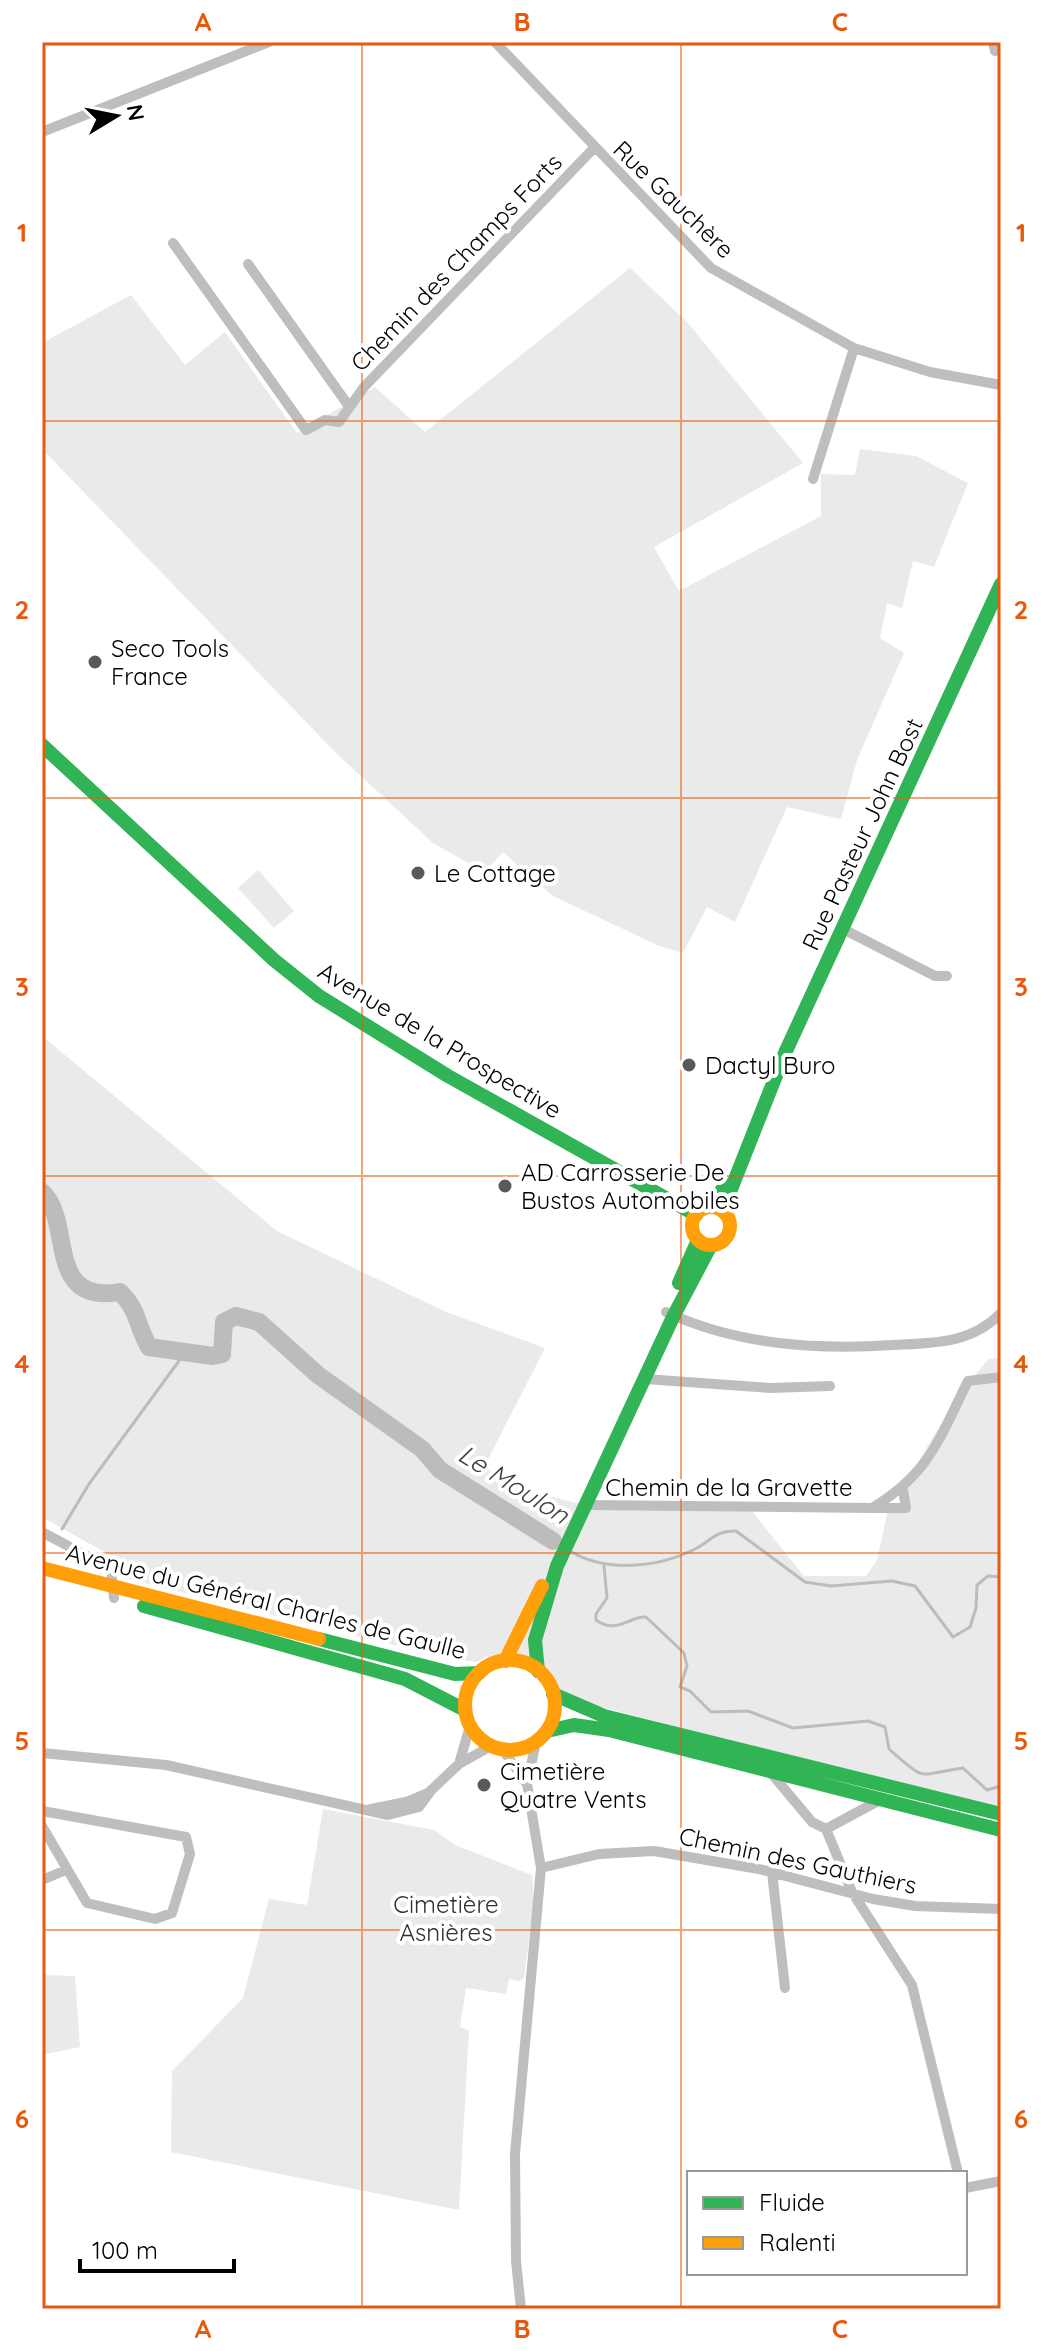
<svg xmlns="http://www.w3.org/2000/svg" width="1043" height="2351" viewBox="0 0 1043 2351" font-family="Quicksand,sans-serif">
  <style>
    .green { fill: #eaeaea }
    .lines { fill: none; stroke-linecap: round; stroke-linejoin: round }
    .stream { stroke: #bcbcbc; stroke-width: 3 }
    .river { stroke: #bcbcbc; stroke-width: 18 }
    .street { stroke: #bebebe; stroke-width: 10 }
    .fast { stroke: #30b455; stroke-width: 14 }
    .slow { stroke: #ff9f0a; stroke-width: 14 }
    .grid { fill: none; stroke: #e8590c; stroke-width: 2; stroke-opacity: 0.55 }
    .poi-dot { fill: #595959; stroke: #fff; stroke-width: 3 }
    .labels { text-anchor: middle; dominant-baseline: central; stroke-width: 8; stroke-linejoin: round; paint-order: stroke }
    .street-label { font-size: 24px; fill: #000; stroke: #fff }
    .poi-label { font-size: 24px; fill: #000; stroke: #fff; text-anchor: start }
    .park-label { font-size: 24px; fill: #303030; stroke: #fff }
    .water-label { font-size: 26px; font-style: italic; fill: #414141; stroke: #fff }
    .neatline { fill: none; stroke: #e8590c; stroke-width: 3 }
    .grid-label { font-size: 26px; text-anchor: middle; font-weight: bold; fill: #e8590c }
  </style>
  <rect width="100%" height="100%" fill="#fff"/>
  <!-- green -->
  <path class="green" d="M630,268L687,322L803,463L654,547L679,591L821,516V474L855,475L860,449L916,456L968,483L934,567L913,561L902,608L887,603L880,638L904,653L857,760L841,819L787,807L735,922L707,907L683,953L657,945L553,896L503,852L484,872L433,843L338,755L42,449V343L131,295L185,365L225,332L297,433L375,387L425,432Z
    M258,870L294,911L274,928L238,888Z
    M42,1036L277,1231L446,1312L545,1348L484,1467L525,1490L593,1507L750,1509L804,1576H866L877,1560L888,1510L899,1511C905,1474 962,1388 989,1359L1001,1358V1814L553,1694L547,1677L517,1661L494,1663L487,1656L477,1662L446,1658L128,1579L126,1564L42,1517Z
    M323,1809L434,1830L455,1845L532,1875L534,1901L524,1978L519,1981L509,1979L506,1994L466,1988L460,2027L469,2030L459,2210L171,2152L172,2071L243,1998L269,1899L307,1905Z
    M42,1975L75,1976L80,2047L42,2055Z"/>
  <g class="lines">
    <!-- stream -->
    <path class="stream" d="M62,1529L89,1484L184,1354
      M570,1551C606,1573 659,1568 697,1548C711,1540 717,1530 736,1531L805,1582L831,1586L892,1581L915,1586L953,1637L970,1627L976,1608L977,1585L988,1576L1001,1577
      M604,1566L607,1598L596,1614V1620C617,1635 629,1616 646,1617L684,1653L687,1666L680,1687L690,1691L711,1712L748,1711L793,1728L868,1721L885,1727L889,1749C928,1784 917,1774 963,1768L987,1790L1001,1786"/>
    <!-- river -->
    <path class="river" d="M42,1192C74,1221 44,1305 120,1292C139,1311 136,1324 149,1347L213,1356L222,1354L224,1322L236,1316L259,1322L318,1375L422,1449L440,1470L553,1541"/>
    <!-- street -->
    <path class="street" d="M495,42L711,268L854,348L930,372L1001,385
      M993,42L995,51
      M42,132L269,42
      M173,243L306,430L325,420L339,422L364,387L594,148
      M248,264L348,405
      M813,479L854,348
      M843,929L935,976H947
      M666,1312C737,1345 816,1350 893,1345C934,1343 971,1344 1001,1313
      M645,1379L770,1388L830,1386
      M585,1505L872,1508C930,1473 939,1439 968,1381L1001,1377
      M872,1508H906L903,1490
      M42,1532L111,1569L114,1598
      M503,1750L527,1784L541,1868L515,2154L516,2261L521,2309
      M42,1753L166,1765L388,1815L419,1807L430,1792
      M459,1764L470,1726
      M771,1773L812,1822L826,1829
      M527,1784L536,1742
      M426,1795L459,1764L491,1746
      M371,1809L406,1802L430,1792
      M42,1811L186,1837L190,1854L172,1913L155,1919L87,1903L42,1826
      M826,1829L852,1892L912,1985L958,2173
      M826,1829L880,1800
      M541,1868L599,1854L654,1851L759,1869L873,1899L915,1906L1001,1909
      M772,1872L785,1988
      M42,1880L66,1870
      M965,2188L1001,2181"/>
    <!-- fast -->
    <path class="fast" d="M42,745L274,960L319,996L448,1076L696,1215
      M711,1207L725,1185
      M725,1213L728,1197L785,1053L1001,584
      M679,1283L698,1240
      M144,1606L405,1679L465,1710
      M319,1639L455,1674L479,1673
      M538,1671L535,1640L557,1566L674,1315L711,1245
      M553,1694L604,1716L1001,1814
      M547,1731L574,1725L609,1730L1001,1830"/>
    <!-- slow -->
    <path class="slow" d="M692 1226a19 19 0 1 1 38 0a19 19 0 1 1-38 0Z
      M42,1568L319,1639
      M465 1705a45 45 0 1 1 90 0a45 45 0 1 1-90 0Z
      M505,1661L542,1586"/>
  </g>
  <!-- grid -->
  <path class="grid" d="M362,42V2309M681,42V2309M42,421H1001M42,798H1001M42,1176H1001M42,1553H1001M42,1930H1001"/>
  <!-- markers -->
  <g class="poi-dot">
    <circle cx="95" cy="662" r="8"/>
    <circle cx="418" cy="873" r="8"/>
    <circle cx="689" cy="1065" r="8"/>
    <circle cx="505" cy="1186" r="8"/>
    <circle cx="484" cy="1785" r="8"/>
  </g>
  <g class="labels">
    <!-- street labels -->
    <g class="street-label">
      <text transform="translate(674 199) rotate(44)">Rue Gauchère</text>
      <text transform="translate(456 262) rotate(-46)">Chemin des Champs Forts</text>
      <text transform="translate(862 834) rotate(-65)">Rue Pasteur John Bost</text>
      <text transform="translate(440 1040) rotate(31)">Avenue de la Prospective</text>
      <text x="729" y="1487">Chemin de la Gravette</text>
      <text transform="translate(266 1601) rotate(14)">Avenue du Général Charles de Gaulle</text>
      <text transform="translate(798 1860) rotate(12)">Chemin des Gauthiers</text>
    </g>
    <!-- poi labels -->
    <g class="poi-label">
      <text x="111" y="648">Seco Tools<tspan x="111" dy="28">France</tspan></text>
      <text x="434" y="873">Le Cottage</text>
      <text x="705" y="1065">Dactyl Buro</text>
      <text x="521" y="1172">AD Carrosserie De<tspan x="521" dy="28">Bustos Automobiles</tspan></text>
      <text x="500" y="1771">Cimetière<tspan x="500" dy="28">Quatre Vents</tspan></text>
    </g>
    <!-- park labels -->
    <g class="park-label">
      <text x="446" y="1904">Cimetière<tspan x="446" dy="28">Asnières</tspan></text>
    </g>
    <!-- water labels -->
    <g class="water-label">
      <text transform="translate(514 1484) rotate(32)">Le Moulon</text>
    </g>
  </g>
  <!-- border -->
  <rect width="1043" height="2351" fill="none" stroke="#ffffff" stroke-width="88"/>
  <!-- legend -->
  <rect x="687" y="2171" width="280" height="104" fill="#ffffff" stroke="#999999" stroke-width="2"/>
  <rect x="703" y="2197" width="40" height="12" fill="#30b455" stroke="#999999" stroke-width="2"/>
  <text x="759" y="2211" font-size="24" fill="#000000">Fluide</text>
  <rect x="703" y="2237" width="40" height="12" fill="#ff9f0a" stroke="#999999" stroke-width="2"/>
  <text x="759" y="2251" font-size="24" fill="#000000">Ralenti</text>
  <!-- north arrow -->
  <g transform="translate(116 116) rotate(80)" stroke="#ffffff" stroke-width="6" paint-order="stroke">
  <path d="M0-6L14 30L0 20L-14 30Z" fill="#000000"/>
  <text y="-12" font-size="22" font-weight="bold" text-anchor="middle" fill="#000000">N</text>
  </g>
  <!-- scale -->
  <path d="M80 2259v12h154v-12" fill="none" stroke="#000000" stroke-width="4"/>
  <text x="92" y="2259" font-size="24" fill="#000000" stroke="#ffffff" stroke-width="6" paint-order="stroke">100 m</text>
  <rect x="44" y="44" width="955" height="2263" class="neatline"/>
  <g class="grid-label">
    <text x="203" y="31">A</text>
    <text x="522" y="31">B</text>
    <text x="840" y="31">C</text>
    <text x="22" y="242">1</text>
    <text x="1021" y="242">1</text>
    <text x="22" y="619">2</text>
    <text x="1021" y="619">2</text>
    <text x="22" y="996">3</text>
    <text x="1021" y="996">3</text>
    <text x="22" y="1373">4</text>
    <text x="1021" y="1373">4</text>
    <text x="22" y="1750">5</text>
    <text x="1021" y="1750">5</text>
    <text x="22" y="2128">6</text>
    <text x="1021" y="2128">6</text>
    <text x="203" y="2338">A</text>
    <text x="522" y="2338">B</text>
    <text x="840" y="2338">C</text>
  </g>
</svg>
